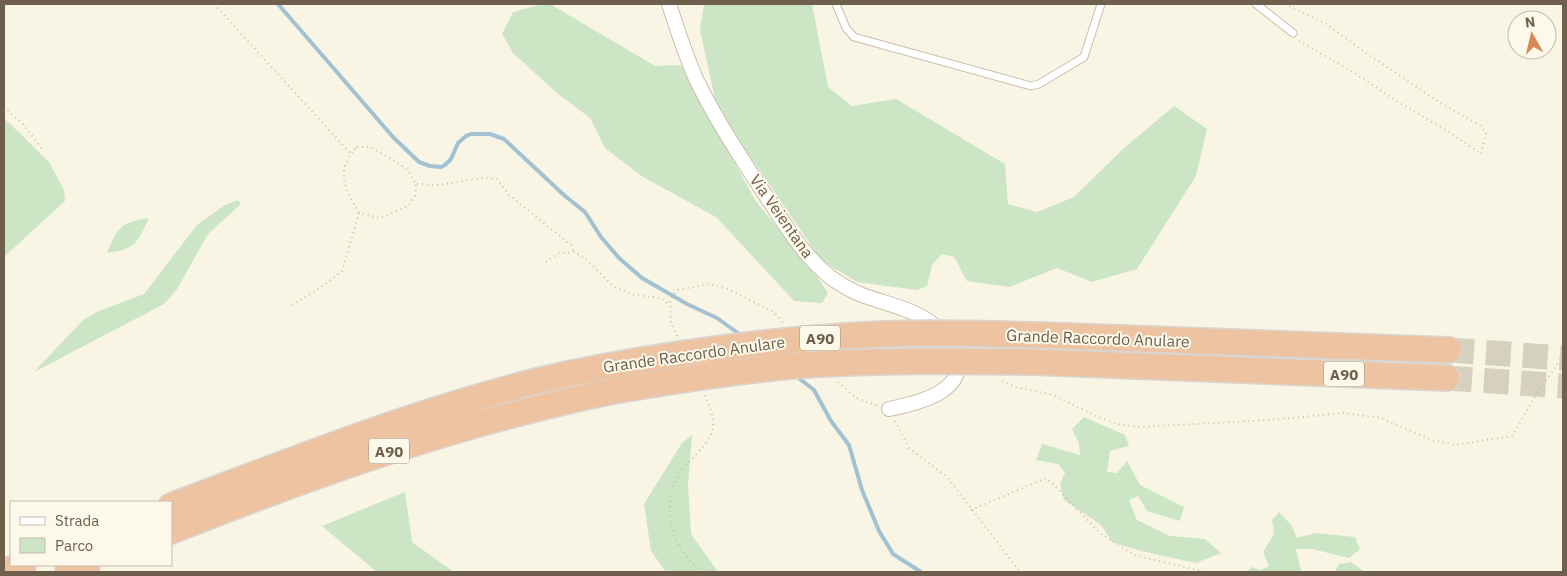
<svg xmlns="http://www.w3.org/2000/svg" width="1567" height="576" viewBox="0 0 1567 576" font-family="'IBM Plex Sans',sans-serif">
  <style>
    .green { fill: #cce5c4 }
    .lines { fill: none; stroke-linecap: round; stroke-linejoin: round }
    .stream { stroke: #a2c1d1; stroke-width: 4 }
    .motorway-tunnel { stroke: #d6d0be; stroke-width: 25; stroke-dasharray: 25 12; stroke-linecap: butt }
    .service-casing { stroke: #c9beac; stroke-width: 9 }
    .minor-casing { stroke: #c9beac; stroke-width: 16 }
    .motorway-casing { stroke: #dad5d1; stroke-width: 28 }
    .path { stroke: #d0bca2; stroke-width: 2; stroke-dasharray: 1 4; stroke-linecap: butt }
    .service { stroke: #fff; stroke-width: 7 }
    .minor { stroke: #fff; stroke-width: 14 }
    .motorway { stroke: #edc3a1; stroke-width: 25 }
    .motorway-bridge-casing { stroke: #dad5d1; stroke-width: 28; stroke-linecap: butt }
    .motorway-bridge { stroke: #edc3a1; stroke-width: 25 }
    .labels { text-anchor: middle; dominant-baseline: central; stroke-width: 4; stroke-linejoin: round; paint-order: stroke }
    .shield { fill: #fdf9ea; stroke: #9a8d7c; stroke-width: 1 }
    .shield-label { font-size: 15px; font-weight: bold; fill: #6f5f4d }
    .street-label { font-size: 16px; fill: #6f5f4d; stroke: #fdf9ea }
  </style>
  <rect width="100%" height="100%" fill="#f9f5e4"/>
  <!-- green -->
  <path class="green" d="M543,4H550L655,66L681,65L755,200L818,278L828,293L822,303L794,301L716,217L643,177L605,148L590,118L557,93L513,53L502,34L513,12Z
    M704,4H812L828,87L852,106L896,99L1005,164L1008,204L1037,212L1074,197L1124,148L1174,106L1207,129L1196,176L1137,269L1092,282L1057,268L1009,287L967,281L954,257L942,254L932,265L927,286L917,290L857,282L821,260L717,108L700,30Z
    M4,118L49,162L64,190L65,201L4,257Z
    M238,200L241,204L208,234L177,289L164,304L34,372L83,320L99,311L144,294L197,225L225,205Z
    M149,218C137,243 136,249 107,253C117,228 121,222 149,218Z
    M1084,417L1125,435L1129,446L1110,451L1107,472L1117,473L1127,461L1140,485L1184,507L1180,521L1147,511L1138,496L1129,500L1137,520L1170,536L1205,539L1221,553L1196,563L1141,551L1112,542L1101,525L1064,500L1060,484L1065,473L1058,464L1036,460L1042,444L1080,455L1079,443L1072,429Z
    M692,435L688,484L691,534L718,572H666L651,551L644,504L682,443Z
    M405,492L412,542L454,572H377L322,526Z
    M1279,512L1291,525L1297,538L1316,533L1355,537L1360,549L1349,558L1312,549H1296L1301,571L1299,572H1249L1248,571L1251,567L1261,570L1269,566L1263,552L1274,534L1272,520Z
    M1351,562L1365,572H1335L1339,564Z"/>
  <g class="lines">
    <!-- stream -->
    <path class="stream" d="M278,4L393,137L419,162L430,166L441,167L445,165L451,159L458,143L466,136L471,134H490L504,139L565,196L585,212L601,237L619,258L642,278L687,304L717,318L742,336
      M796,376L814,390L831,421L849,445L862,490L879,531L887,544L893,554L921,572"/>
    <!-- motorway-tunnel -->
    <path class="motorway-tunnel" d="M1449,350L1563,358
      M1447,378L1563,386"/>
    <!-- service casing -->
    <g class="service-casing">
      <path id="service" d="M836,4L846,28L854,37L1031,86L1039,84L1084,57L1101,4
        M1256,4L1293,33"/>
    </g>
    <!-- minor casing -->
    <g class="minor-casing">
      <path id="minor" d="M669,4C677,29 685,54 696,79C716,120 741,158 766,196C785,224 802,254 829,276C839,284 850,290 862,295C892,306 919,309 943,333C948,337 952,341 955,347C973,391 919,403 889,409"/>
    </g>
    <!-- motorway casing -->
    <g class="motorway-casing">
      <path id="motorway" d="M1039,335L1449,350
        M1032,362L1447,378
        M171,506C283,464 395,419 511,388C541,379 572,373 603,367
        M171,531C315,474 461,422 613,391
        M4,572L23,565
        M68,572L87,565"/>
    </g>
    <!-- path -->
    <path class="path" d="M214,4L351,154
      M1285,4L1326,24L1369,55L1442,104L1480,125L1486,133L1481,154L1449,132L1398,102L1353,72L1299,41
      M4,107L23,124L43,150
      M357,147H370L388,157L407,169L416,184L415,196L408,206L380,218L359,213C345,188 334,172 357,147Z
      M417,184L439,185L482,178L497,179L509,195L571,245L574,252
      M546,262L559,253L574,252L585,258L614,287L635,295L661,298L670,305
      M292,305L323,286L342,271L359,213
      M677,336L671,323L670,301L673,295L678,290L709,284L728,289L774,312L784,324
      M1002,381L1016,387L1053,395L1092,414L1116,424L1139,427L1268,420L1344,413L1381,418L1432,440L1455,445L1512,436L1536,395L1563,356
      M838,382L856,398L878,406
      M895,421L909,448L947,477L1020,572
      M971,510L1046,478L1053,484L1101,534L1134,555L1205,572
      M701,572C694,565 686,557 681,549C664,523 666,487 687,464C696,454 711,442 713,427C714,416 709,404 704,394"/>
    <!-- service -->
    <use href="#service" class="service"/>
    <!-- minor -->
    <use href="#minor" class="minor"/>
    <!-- motorway -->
    <use href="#motorway" class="motorway"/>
    <!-- motorway-bridge casing -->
    <g class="motorway-bridge-casing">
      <path id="motorway-bridge" d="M603,367C696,350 789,338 883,334C935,332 987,334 1039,335
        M613,391C677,380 740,370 805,365C880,360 956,361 1032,362"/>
    </g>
    <!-- motorway-bridge -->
    <use href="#motorway-bridge" class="motorway-bridge"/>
  </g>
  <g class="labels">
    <!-- shield labels -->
    <g class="shield">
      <rect x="800" y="325.5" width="40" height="25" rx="4"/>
      <rect x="1324" y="361.5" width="40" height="25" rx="4"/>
      <rect x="369" y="438.5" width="40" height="25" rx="4"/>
    </g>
    <g class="shield-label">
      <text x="820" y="338">A90</text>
      <text x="1344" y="374">A90</text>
      <text x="389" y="451">A90</text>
    </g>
    <!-- street labels -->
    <g class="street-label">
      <text transform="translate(782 216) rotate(55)">Via Veientana</text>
      <text transform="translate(1098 338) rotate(2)">Grande Raccordo Anulare</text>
      <text transform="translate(694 354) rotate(-8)">Grande Raccordo Anulare</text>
    </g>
  </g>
  <!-- border -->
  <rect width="1567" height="576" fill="none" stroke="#6f5f4d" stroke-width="10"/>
  <!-- legend -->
  <rect x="10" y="501" width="162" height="65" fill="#fdf9ea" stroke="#c4bbab"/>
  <rect x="20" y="517" width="25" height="8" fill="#ffffff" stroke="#c4bbab"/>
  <text x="55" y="526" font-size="15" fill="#6f5f4d">Strada</text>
  <rect x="20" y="538" width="25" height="15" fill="#cce5c4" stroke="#c4bbab"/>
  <text x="55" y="551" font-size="15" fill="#6f5f4d">Parco</text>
  <!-- north arrow -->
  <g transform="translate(1532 35) rotate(352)"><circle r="24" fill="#fdf9ea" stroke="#c4bbab"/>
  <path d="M0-4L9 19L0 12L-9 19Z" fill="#d68a56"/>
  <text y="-8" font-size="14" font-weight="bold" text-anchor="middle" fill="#6f5f4d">N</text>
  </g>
</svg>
